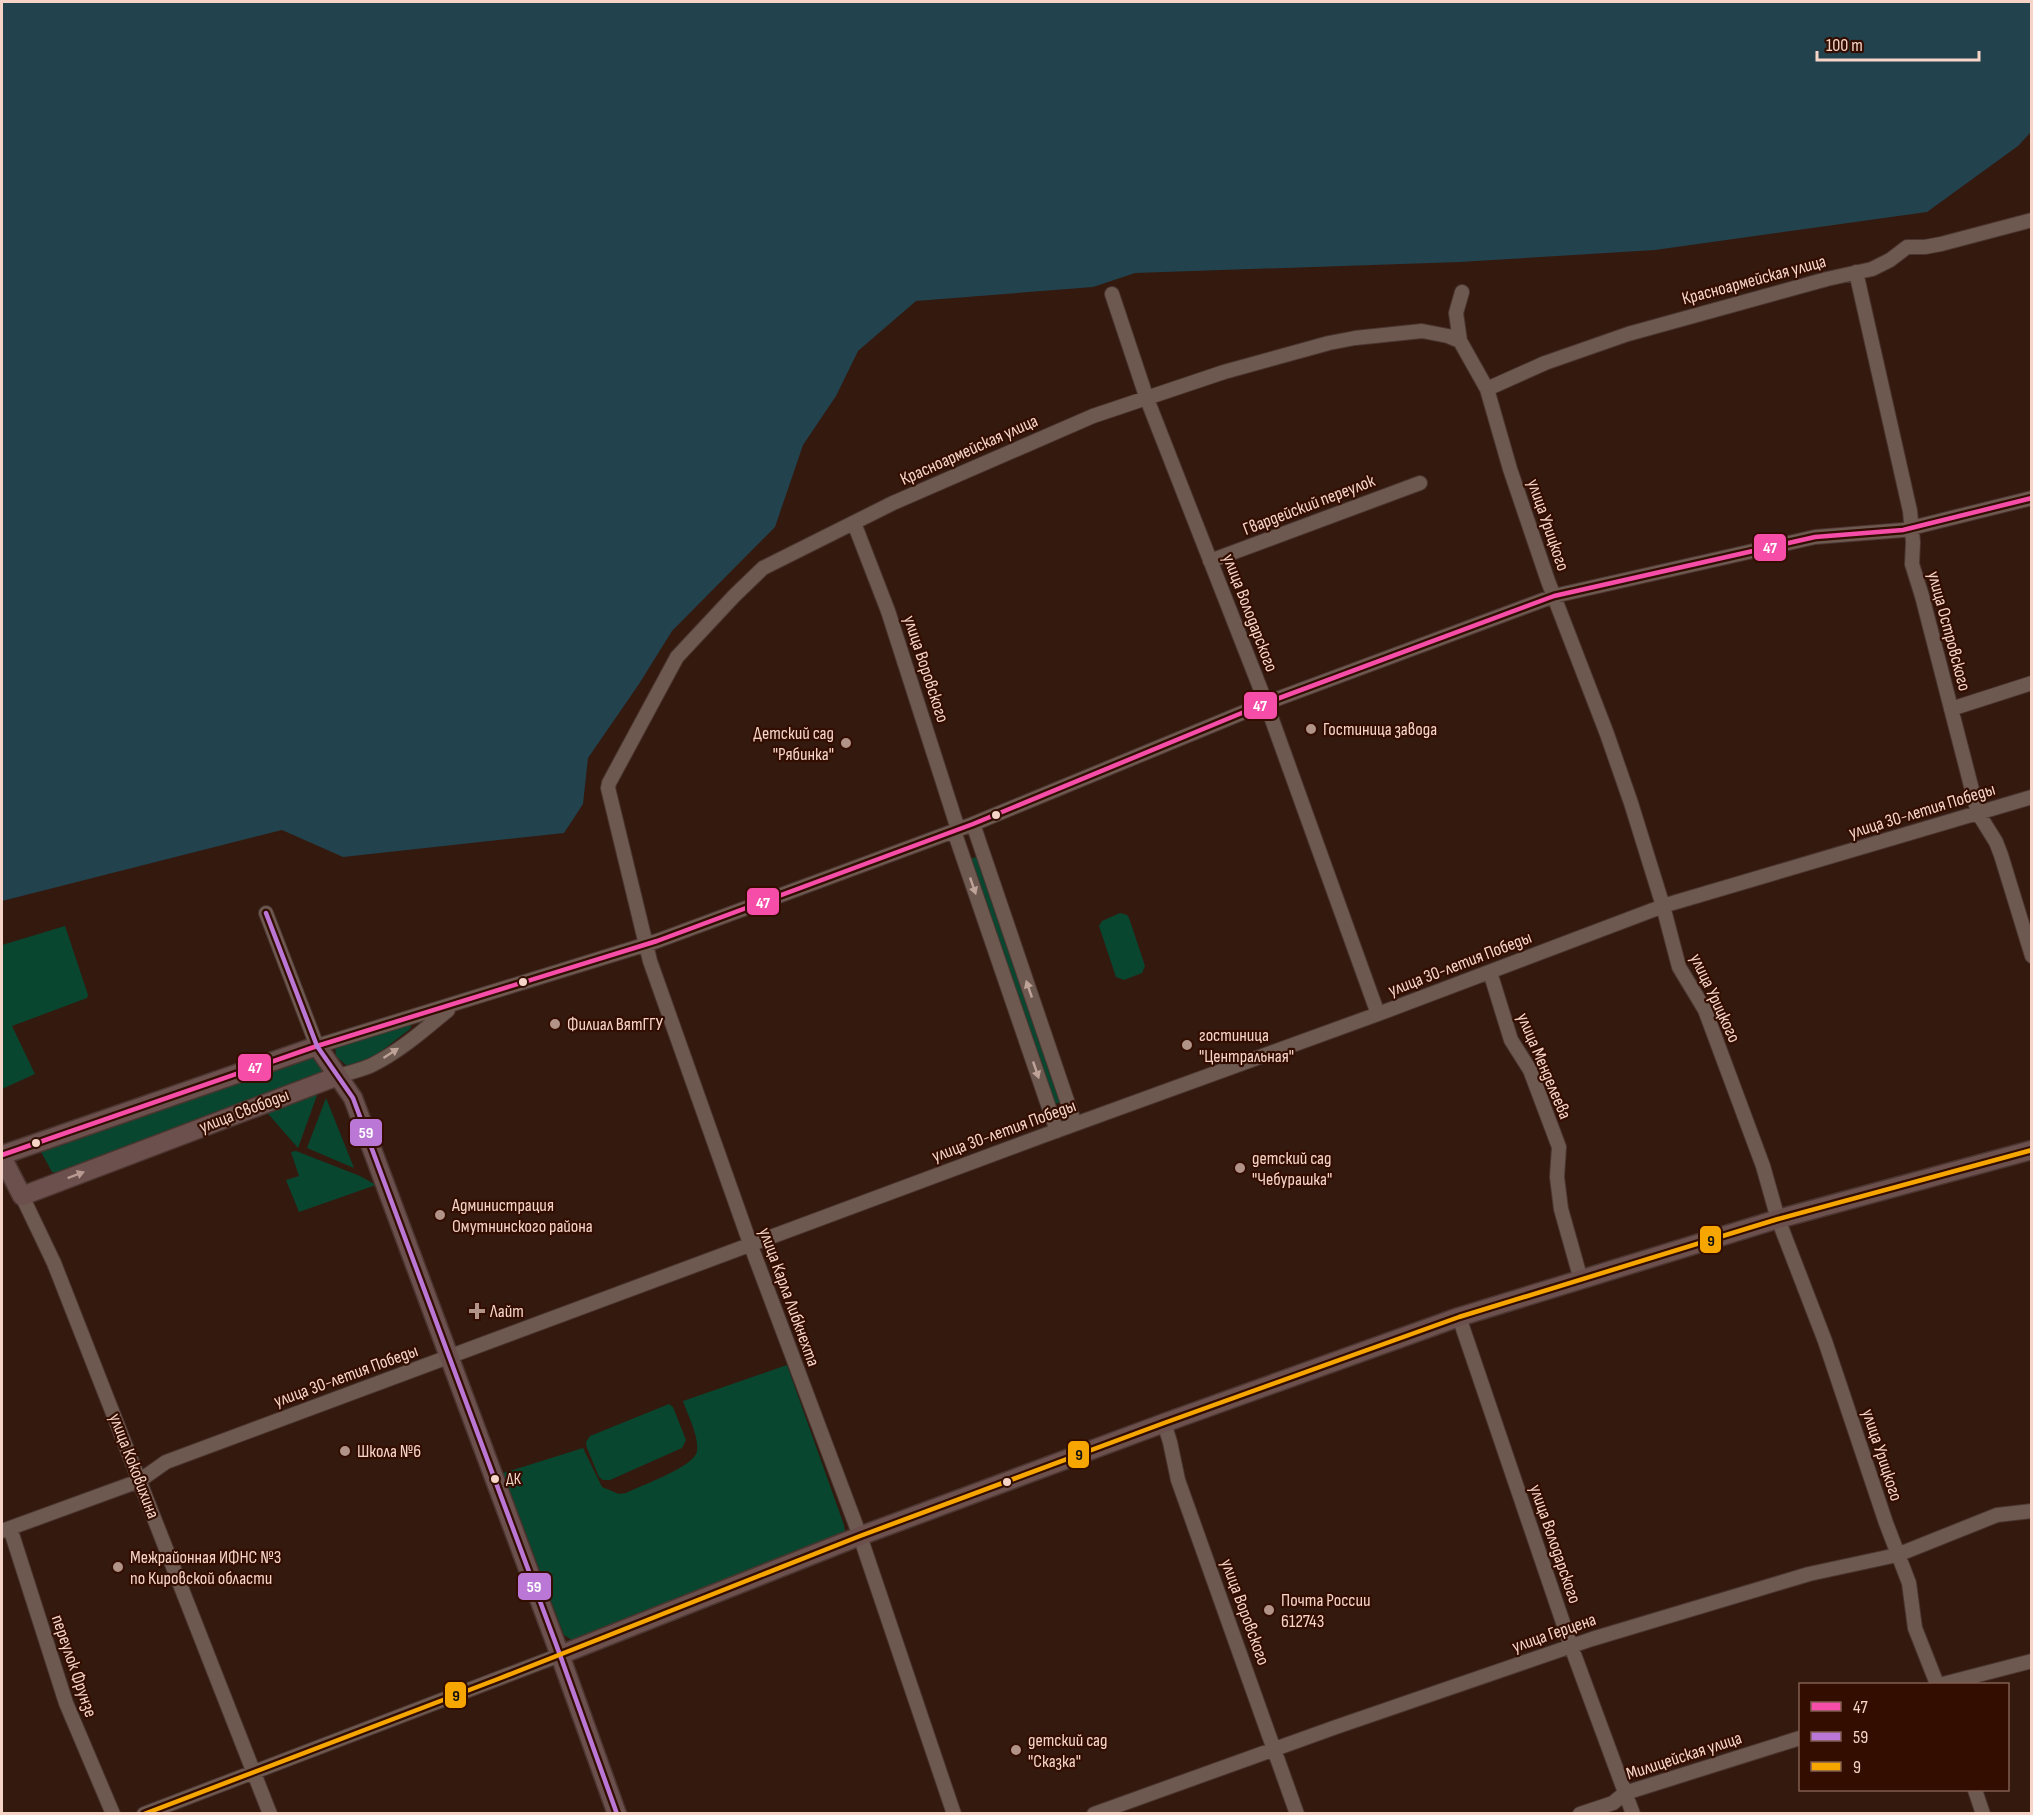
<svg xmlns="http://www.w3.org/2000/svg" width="2033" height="1815" viewBox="0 0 2033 1815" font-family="'Sofia Sans Condensed',sans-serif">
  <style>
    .green { fill: #09462f }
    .water { fill: #22424d }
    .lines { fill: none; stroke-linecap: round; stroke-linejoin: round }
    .minor-casing { stroke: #4b352f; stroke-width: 16 }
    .major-casing { stroke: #4b352f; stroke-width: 21 }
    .minor { stroke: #6d5950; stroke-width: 14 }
    .major { stroke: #6b504d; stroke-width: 18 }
    .bus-1-casing { stroke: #330e00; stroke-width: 9 }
    .bus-2-casing { stroke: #330e00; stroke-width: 9 }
    .bus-3-casing { stroke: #330e00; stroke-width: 9 }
    .bus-1 { stroke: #f54da8; stroke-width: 4.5 }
    .bus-2 { stroke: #ba77d6; stroke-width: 4.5 }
    .bus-3 { stroke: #f7a600; stroke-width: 4.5 }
    .oneway { fill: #bfa398 }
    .oneway2 { fill: #b79991 }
    .poi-dot { fill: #b29387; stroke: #330e00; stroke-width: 2 }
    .bus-dot { fill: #f6d5c8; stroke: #330e00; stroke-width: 2 }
    .labels { text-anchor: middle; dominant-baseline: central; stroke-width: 4.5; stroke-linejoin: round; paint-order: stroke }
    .bus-label { font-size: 16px; fill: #f6d5c8; stroke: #330e00; text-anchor: start }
    .street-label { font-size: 18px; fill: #f6d5c8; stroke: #330e00 }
    .poi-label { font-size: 18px; fill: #f6d5c8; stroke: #330e00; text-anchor: start }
    .line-badge { stroke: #330e00; stroke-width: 2 }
    .badge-label { font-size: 16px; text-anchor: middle; font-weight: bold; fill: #fff }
    .pale-badge-label { font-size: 16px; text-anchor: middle; font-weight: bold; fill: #111 }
  </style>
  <rect width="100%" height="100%" fill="#34190f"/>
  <!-- green -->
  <path class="green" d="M978,856L1061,1102L1052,1105L968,860Z
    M1120,913L1127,915L1129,918L1145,966L1142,973L1124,980L1116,977L1099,926L1102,921Z
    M65,926L88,995L87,998L12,1026L35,1074L2,1089V945Z
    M409,1023L412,1024L410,1029L375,1056L347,1066L336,1056L335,1046Z
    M313,1051L321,1065L322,1076L59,1173L52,1172L40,1150Z
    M320,1087L298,1148L263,1108Z
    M326,1098L354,1168L307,1148Z
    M296,1151L360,1176L376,1185L299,1212L286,1180L299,1176L291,1152Z
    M787,1365L844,1525L845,1531L843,1536L577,1639H570L564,1635L503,1473L583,1448L602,1487L619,1494L626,1493C640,1486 696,1466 697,1451C699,1436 688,1416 683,1401Z
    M669,1404L673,1407L686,1440L682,1448L610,1480H603L599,1477L587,1448L586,1442L590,1436Z"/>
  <!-- water -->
  <path class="water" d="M2,2H2031V132L2018,146L1927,212L1655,250L1460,262L1135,273L1093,287L916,301L858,351L836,396L803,445L775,527L672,631L639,684L588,758L583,804L564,833L343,857L282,830L2,901Z"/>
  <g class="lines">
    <!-- minor casing -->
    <g class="minor-casing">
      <path id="minor" d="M1856,272L1910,511L1913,542L1912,564L1922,596L1978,813L1996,842L2001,855L2032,956
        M1462,292L1456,313L1460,341L1487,389L1510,469L1548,581L1607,734L1631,803L1663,906L1679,967L1705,1010L1763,1166L1778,1219L1825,1341L1886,1523L1909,1583L1915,1628L1937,1684
        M1112,294L1147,399L1266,703L1378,1014
        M1487,389L1545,363L1628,334L1827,279L1872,269L1890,260L1907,247H1925L1941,244L2032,220
        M854,523L888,611L958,829
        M1210,561L1420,483
        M1951,709L2032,683
        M973,824L1075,1124
        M954,831L1057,1131
        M266,913L317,1046L657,941L973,824L1266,703L1554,596L1815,537L1903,530L2032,498
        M1490,972L1511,1040L1530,1070L1559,1147L1557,1177L1561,1209L1581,1280
        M338,1076C349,1073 360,1070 370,1066C399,1052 424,1030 448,1010
        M22,1196L54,1263L270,1814
        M1459,1317L1571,1646L1633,1814
        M1164,1423L1170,1442L1178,1480L1297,1814
        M10,1528L66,1703L113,1814
        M2,1531L139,1481L166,1462L1045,1135L1378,1014L1666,905L2032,797
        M1943,1684L2032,1661
        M1975,1790L1983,1814
        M144,1814L560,1655
        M954,1814L860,1536L751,1246L650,961L608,788L609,783L677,657L734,596L763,568L893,503L1093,416L1224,372L1329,343L1355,338L1422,331L1448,336L1460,341
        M1094,1814L1336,1727L1592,1639L1809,1574L1897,1555L1997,1515L2032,1511
        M1580,1814L1613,1803L1625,1793L1800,1738"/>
    </g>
    <!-- major casing -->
    <g class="major-casing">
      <path id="major" d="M2,1155L317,1046L353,1098L560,1655L617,1814
        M2,1157L22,1196L338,1076
        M560,1655L860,1536L1164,1423L1459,1317L1778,1219L2032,1150"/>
    </g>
    <!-- minor -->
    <use href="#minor" class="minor"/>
    <!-- major -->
    <use href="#major" class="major"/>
    <!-- bus-1 casing -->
    <g class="bus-1-casing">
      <path id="bus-1" d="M2,1155L317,1046L657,941L973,824L1266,703L1554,596L1815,537L1903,530L2032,498"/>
    </g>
    <!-- bus-2 casing -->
    <g class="bus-2-casing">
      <path id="bus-2" d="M266,913L317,1046L353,1098L560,1655L617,1814"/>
    </g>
    <!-- bus-3 casing -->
    <g class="bus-3-casing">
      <path id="bus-3" d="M144,1814L498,1679L860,1536L1164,1423L1459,1317L1778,1219L2032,1150"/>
    </g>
    <!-- bus-1 -->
    <use href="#bus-1" class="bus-1"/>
    <!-- bus-2 -->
    <use href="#bus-2" class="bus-2"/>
    <!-- bus-3 -->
    <use href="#bus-3" class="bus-3"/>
  </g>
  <!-- one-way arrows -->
  <defs><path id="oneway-solid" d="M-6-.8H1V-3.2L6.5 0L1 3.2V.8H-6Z" transform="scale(1.5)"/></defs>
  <g class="oneway">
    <use href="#oneway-solid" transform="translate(973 886) rotate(71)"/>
    <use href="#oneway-solid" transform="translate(1029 989) rotate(-109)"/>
    <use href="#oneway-solid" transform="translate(391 1053) rotate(-33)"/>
    <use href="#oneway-solid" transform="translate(1036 1070) rotate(71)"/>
  </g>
  <use class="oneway2" href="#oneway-solid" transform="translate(76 1175) rotate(-21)"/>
  <!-- markers -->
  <g class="poi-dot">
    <circle cx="1311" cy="729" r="6"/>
    <circle cx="846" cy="743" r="6"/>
    <circle cx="555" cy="1024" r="6"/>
    <circle cx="1187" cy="1045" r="6"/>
    <circle cx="1240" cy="1168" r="6"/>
    <circle cx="440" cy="1215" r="6"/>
    <path d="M474 1302h6v6h6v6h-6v6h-6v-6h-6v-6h6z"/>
    <circle cx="345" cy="1451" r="6"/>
    <circle cx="118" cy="1567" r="6"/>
    <circle cx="1269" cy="1610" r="6"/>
    <circle cx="1016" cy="1750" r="6"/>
  </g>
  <g class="bus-dot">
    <circle cx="996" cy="815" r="5"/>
    <circle cx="523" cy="982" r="5"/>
    <circle cx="36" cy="1143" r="5"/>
    <circle cx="495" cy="1479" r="5"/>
    <circle cx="1007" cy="1482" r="5"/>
  </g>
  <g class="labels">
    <!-- bus labels -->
    <g class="bus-label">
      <text x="506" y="1479">ДК</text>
    </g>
    <!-- street labels -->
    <g class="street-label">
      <text transform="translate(1754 280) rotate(-15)">Красноармейская улица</text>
      <text transform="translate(969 450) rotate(-24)">Красноармейская улица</text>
      <text transform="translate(1309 505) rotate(-21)">Гвардейский переулок</text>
      <text transform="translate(1548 525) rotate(71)">улица Урицкого</text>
      <text transform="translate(1250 613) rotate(69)">улица Володарского</text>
      <text transform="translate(1949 631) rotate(75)">улица Островского</text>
      <text transform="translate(926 669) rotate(72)">улица Воровского</text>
      <text transform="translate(1922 811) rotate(-17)">улица 30-летия Победы</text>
      <text transform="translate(1460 964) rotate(-21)">улица 30-летия Победы</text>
      <text transform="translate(1715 998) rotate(65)">улица Урицкого</text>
      <text transform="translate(1544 1066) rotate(67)">улица Менделеева</text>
      <text transform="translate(244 1111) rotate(-21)">улица Свободы</text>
      <text transform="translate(1004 1131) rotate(-20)">улица 30-летия Победы</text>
      <text transform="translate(789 1297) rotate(70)">улица Карла Либкнехта</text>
      <text transform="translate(346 1376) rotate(-20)">улица 30-летия Победы</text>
      <text transform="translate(1882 1455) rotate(72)">улица Урицкого</text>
      <text transform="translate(134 1466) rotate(69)">улица Коковихина</text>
      <text transform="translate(1555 1544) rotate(71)">улица Володарского</text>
      <text transform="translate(1245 1612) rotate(70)">улица Воровского</text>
      <text transform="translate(1554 1633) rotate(-19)">улица Герцена</text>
      <text transform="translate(74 1666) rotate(71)">переулок Фрунзе</text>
      <text transform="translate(1684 1756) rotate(-18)">Милицейская улица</text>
    </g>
    <!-- poi labels -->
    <g class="poi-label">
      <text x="1323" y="729">Гостиница завода</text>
      <text x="834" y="733" text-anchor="end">Детский сад<tspan x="834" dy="21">"Рябинка"</tspan></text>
      <text x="567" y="1024">Филиал ВятГГУ</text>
      <text x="1199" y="1035">гостиница<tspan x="1199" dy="21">"Центральная"</tspan></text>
      <text x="1252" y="1158">детский сад<tspan x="1252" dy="21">"Чебурашка"</tspan></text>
      <text x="452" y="1205">Администрация<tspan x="452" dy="21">Омутнинского района</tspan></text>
      <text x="490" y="1311">Лайт</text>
      <text x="357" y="1451">Школа №6</text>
      <text x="130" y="1557">Межрайонная ИФНС №3<tspan x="130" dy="21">по Кировской области</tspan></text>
      <text x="1281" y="1600">Почта России<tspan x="1281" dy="21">612743</tspan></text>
      <text x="1028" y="1740">детский сад<tspan x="1028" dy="21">"Сказка"</tspan></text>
    </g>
  </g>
  <g class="line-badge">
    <rect x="1753" y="533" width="34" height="29" rx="6" fill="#f54da8"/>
    <rect x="1243" y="691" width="35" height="29" rx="6" fill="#f54da8"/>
    <rect x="746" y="887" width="34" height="29" rx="6" fill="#f54da8"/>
    <rect x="237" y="1053" width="35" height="29" rx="6" fill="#f54da8"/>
    <rect x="349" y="1118" width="34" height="29" rx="6" fill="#ba77d6"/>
    <rect x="1699" y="1225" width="23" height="29" rx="6" fill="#f7a600"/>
    <rect x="1067" y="1440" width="23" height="29" rx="6" fill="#f7a600"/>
    <rect x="517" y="1572" width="35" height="29" rx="6" fill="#ba77d6"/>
    <rect x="444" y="1681" width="23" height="28" rx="6" fill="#f7a600"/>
  </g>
  <g class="badge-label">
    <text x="1770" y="553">47</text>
    <text x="1260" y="711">47</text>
    <text x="763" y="908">47</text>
    <text x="255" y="1073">47</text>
    <text x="366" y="1138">59</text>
    <text x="534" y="1592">59</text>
  </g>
  <g class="pale-badge-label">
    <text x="1711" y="1246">9</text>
    <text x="1079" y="1460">9</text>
    <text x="456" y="1701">9</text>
  </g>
  <!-- border -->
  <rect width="2033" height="1815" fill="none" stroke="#f6d5c8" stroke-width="6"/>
  <!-- legend -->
  <rect x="1799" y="1683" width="210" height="108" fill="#330e00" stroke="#815e50" stroke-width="1.5"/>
  <rect x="1811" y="1702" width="30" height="9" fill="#f54da8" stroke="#815e50" stroke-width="1.5"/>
  <text x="1853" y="1713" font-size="18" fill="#f6d5c8">47</text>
  <rect x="1811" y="1732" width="30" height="9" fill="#ba77d6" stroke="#815e50" stroke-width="1.5"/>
  <text x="1853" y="1743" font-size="18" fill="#f6d5c8">59</text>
  <rect x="1811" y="1762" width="30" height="9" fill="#f7a600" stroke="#815e50" stroke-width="1.5"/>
  <text x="1853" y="1773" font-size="18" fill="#f6d5c8">9</text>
  <!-- scale -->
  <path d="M1817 51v9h162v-9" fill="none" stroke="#f6d5c8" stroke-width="3"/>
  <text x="1826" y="51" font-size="18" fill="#f6d5c8" stroke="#330e00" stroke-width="4.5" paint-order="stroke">100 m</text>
</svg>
